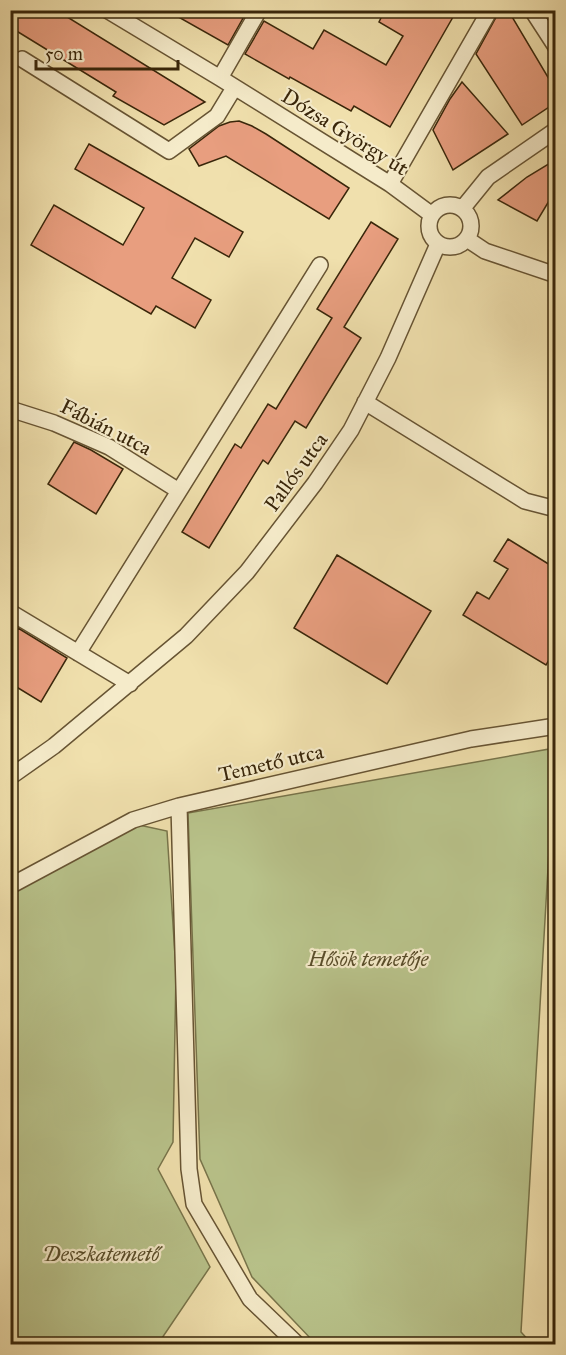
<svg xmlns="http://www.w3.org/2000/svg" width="566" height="1355" viewBox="0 0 566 1355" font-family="'IM FELL Great Primer',serif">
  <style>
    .green { fill: #b8c28a; stroke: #78744a; stroke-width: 1.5 }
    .building { fill: #e89e7f; stroke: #39260a; stroke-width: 1.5 }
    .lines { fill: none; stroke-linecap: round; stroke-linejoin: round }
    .minor-casing { stroke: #675433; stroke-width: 18 }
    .minor { stroke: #f5ebca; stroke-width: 15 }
    .labels { text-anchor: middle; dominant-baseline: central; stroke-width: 4.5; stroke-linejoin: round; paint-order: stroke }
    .street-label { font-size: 21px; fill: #39260a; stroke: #f5ebca }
    .park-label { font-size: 21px; font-style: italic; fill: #594d2a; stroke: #f5ebca }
  </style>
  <rect width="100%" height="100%" fill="#f0e0ad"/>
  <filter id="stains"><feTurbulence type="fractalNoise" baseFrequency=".00333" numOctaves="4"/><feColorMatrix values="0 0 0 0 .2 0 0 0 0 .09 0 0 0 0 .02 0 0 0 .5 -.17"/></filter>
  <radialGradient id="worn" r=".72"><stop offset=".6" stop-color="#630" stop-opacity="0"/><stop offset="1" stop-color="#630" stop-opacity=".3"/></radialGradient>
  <!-- green -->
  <path class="green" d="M555,748L521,1332L532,1344H319L312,1340L252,1277L200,1159L188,813Z
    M139,825L167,831L176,971L173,1142L158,1169L210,1267L158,1344H11V893Z"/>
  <!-- building -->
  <path class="building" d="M10,10H56L205,102L164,125L113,96L116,92L10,27Z
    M166,10H247V11L228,45Z
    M385,10H457L390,127L354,106L351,111L290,77L289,79L245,54L264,21L313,49L324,30L386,65L403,36L379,22Z
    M500,10H508L555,89V103L522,125L476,54Z
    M462,82L508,134L453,170L433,130L450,99Z
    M239,121L252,126L266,134L349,188L329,219L226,156L199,166L189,149L219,126L230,122Z
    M89,144L243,232L229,257L195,238L172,278L211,300L195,328L156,306L151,314L31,245L54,205L123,245L144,208L75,169Z
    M555,160V191L537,221L498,200L527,177Z
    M371,222L398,239L344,327L361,338L306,428L295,421L268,464L263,460L209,548L182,532L235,444L241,448L268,404L276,409L332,318L317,309Z
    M74,442L91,450L123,469L96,514L48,484Z
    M508,539L555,568V649L546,665L463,615L477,592L489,599L508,569L494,561Z
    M337,555L431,611L387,684L294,628Z
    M18,628L67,658L41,702L10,683V641Z"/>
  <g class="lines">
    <!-- minor casing -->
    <g class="minor-casing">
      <path id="minor" d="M107,10L220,78L390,184L432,215
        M532,10L556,47
        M22,59L169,151L217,116L234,88
        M220,78L259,10
        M390,184L490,10
        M429 226a21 21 0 1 1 42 0a21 21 0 1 1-42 0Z
        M462,209L488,177L556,130
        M467,239L485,251L556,275
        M365,402L525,501L556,509
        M10,409L54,423L109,447L179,491
        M10,612L130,684
        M78,653L320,265
        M10,777L54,746L186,636L247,572L315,483L351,430L388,358L438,244
        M179,806L189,1169L194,1204L250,1299L297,1344
        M10,886L133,820L179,806L471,739L556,726"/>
    </g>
    <!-- minor -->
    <use href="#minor" class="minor"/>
  </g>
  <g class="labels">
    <!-- street labels -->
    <g class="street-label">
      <text transform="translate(345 132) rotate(32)">Dózsa György út</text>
      <text transform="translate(106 427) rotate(27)">Fábián utca</text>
      <text transform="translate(296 472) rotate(-54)">Pallós utca</text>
      <text transform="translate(271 763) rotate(-13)">Temető utca</text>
    </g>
    <!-- park labels -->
    <g class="park-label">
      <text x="368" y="959">Hősök temetője</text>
      <text x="101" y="1254">Deszkatemető</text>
    </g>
  </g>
  <!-- margin -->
  <rect width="566" height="1355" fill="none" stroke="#f0e0ad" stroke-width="36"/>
  <rect x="12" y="12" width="542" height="1331" fill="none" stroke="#39260a" stroke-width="3"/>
  <rect x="18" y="18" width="530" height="1319" fill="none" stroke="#39260a" stroke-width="1.5"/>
  <!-- scale -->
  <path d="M36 60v9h142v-9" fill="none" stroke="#39260a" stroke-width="3"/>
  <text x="45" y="60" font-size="18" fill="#39260a" stroke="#f5ebca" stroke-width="4.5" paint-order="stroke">50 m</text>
  <rect width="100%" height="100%" filter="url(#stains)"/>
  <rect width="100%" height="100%" fill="url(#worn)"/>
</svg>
